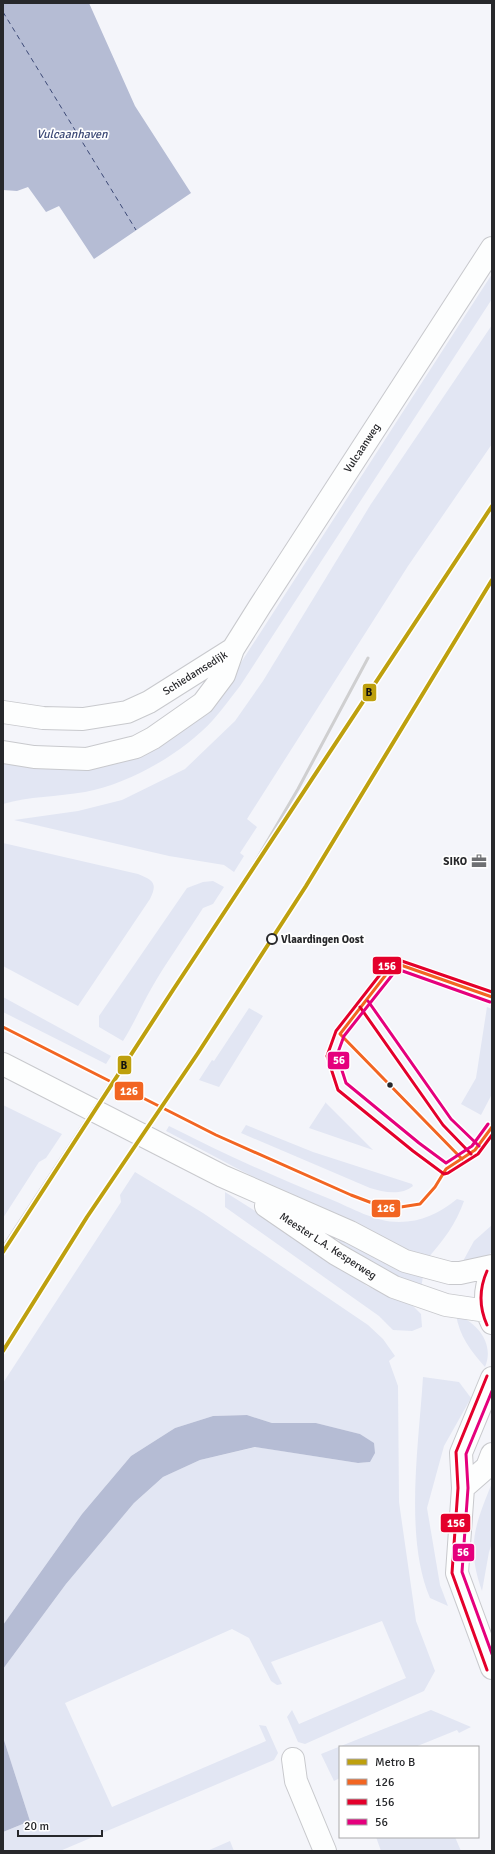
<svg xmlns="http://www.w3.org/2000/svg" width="495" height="1854" viewBox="0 0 495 1854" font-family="Signika,sans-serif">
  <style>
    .green { fill: #e2e6f3 }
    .water { fill: #b5bcd4 }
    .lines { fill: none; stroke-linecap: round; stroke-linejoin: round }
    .ferry { stroke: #3c4976; stroke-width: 1; stroke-dasharray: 5 4; stroke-linecap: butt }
    .minor-casing { stroke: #c8c9cd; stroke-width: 24 }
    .major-casing { stroke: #c8c9cd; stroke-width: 24 }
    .minor { stroke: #fdfefe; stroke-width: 22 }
    .major { stroke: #fdfefe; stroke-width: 22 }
    .rail { stroke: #cfcfd0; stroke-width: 3 }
    .bus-1-casing { stroke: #fff; stroke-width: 6 }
    .bus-2-casing { stroke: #fff; stroke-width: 6 }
    .bus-3-casing { stroke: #fff; stroke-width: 6 }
    .bus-1 { stroke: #f26522; stroke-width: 3 }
    .bus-2 { stroke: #e4002b; stroke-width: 3 }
    .bus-3 { stroke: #e5007d; stroke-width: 3 }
    .metro-1-casing { stroke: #fff; stroke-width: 7 }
    .metro-1 { stroke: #bea00e; stroke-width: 4 }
    .stop-dot { fill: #fff; stroke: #27282b; stroke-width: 2 }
    .bus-dot { fill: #27282b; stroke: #fff; stroke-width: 1.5 }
    .labels { text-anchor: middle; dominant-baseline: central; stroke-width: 3.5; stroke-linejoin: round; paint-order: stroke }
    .street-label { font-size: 11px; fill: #27282b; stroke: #fff }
    .poi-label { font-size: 11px; font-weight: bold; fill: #27282b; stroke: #fff; text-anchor: end }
    .stop-label { font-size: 11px; font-weight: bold; fill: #27282b; stroke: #fff; text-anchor: start }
    .water-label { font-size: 12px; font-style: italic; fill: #3c4976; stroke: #fff }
    .line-badge { stroke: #fff; stroke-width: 1.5 }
    .badge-label { font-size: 11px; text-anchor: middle; font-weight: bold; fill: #fff }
    .pale-badge-label { font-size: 11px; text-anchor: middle; font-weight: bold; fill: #111 }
  </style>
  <rect width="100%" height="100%" fill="#f4f5fa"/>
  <!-- green -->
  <path class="green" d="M492,274V299L240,686C231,697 223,709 213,720C183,753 129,784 85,792C57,797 29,796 3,804V761L86,768L231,678Z
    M492,325V444L408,566L247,819L257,827L240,853L244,856L234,872L224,865L169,856L14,820L78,811L122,800L185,769L235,721L263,681L371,504Z
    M3,843L138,874C153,880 158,883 150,899L78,1006L3,966Z
    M213,881L224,887L213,904L203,908C186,935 167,961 151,989C141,1006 134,1024 123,1041L99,1027V1016L187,888L203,882Z
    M3,997L111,1056L106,1064L3,1012Z
    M487,1007L492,1009V1094L481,1115L461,1104L476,1078Z
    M249,1008L263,1016L219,1087L199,1080L212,1060L214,1061Z
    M326,1102V1103L373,1150L309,1128Z
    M3,1105L62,1134L46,1158L39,1162L3,1218Z
    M246,1125L313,1152L412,1184L413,1186C401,1196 383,1192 370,1188L241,1133Z
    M169,1126C222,1153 275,1177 330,1199C352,1208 375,1222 399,1222C421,1222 440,1213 457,1199L464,1201C456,1224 443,1241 427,1259C337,1224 251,1175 166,1131Z
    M135,1172L203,1213L368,1325L383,1339L395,1356L389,1361L398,1386L399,1502L416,1621L435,1671L424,1691L305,1744L298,1742L287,1717L292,1710L299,1724L406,1678L382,1621L271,1662L282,1684L277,1685L271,1681L249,1638L232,1629L65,1703L112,1807L266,1741L259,1725L266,1726L278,1753L274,1760L60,1851H3V1832L30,1821L3,1737V1669L66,1584L134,1503L163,1477L200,1460L256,1447L358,1463L370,1462L373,1443L360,1434L316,1423H272L247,1415L213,1416L175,1428L131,1456L82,1514L3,1625V1383L121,1202L120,1195Z
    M225,1192L333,1260L367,1286L413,1306L421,1314L422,1327L412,1331L393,1330L379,1316L225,1207Z
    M492,1225V1252L486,1257L462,1263L474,1241Z
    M339,1240H343L423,1276L421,1289L411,1285L337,1243Z
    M456,1314C477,1323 495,1343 485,1367C471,1351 459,1336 456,1314Z
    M423,1377L459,1382L471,1398L444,1446L427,1508L440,1585L448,1606L430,1598C404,1537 419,1443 423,1377Z
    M492,1483V1543L489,1552L482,1591C466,1546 475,1525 492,1483Z
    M431,1710L471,1727L459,1733L457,1730L415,1747H340V1778L334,1781L321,1754Z
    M376,1837H455L461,1851H381Z
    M230,1841L234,1851H207Z"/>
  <!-- water -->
  <path class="water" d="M3,3H89L135,106L191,193L94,259L59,206L46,212L28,187L17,191L3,190Z
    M247,1415L272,1423H316L360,1434L374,1443L375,1453L370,1462L358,1463L255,1447L200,1460L163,1477L134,1503L66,1584L3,1669V1625L82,1514L131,1456L175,1428L213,1416Z
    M3,1737L30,1821L3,1832Z"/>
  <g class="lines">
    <!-- ferry -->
    <path class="ferry" d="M3,12L136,230"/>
    <!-- minor casing -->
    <g class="minor-casing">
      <path id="minor" d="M492,1378L461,1453L463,1488L457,1573L492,1668
        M463,1488L487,1467L492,1454
        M293,1759L296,1781L325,1851"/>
    </g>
    <!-- major casing -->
    <g class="major-casing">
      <path id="major" d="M3,712L43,718L83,719L127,712L149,702L233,649
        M3,752L34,757L87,759L136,747L153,738L203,703L224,675L233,649L260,606L492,248
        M3,1064L222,1176L350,1232L405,1261L450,1273H460L492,1266
        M266,1206L336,1254L394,1287L446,1305L487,1311
        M492,1273C484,1288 484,1308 492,1323"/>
    </g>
    <!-- minor -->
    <use href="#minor" class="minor"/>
    <!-- major -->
    <use href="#major" class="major"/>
    <!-- rail -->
    <path class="rail" d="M3,1247L254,864L298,789L368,658"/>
    <!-- bus-1 casing -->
    <g class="bus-1-casing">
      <path id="bus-1" d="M3,1027L216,1135L351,1195L388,1209L420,1204L435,1187L446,1169L475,1150L492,1127
        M462,1159L340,1034L395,963L492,997"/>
    </g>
    <!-- bus-2 casing -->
    <g class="bus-2-casing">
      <path id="bus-2" d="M492,992L393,958L336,1031L327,1056L338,1090L413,1151L444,1174L448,1173L478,1154L492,1135
        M360,1007L443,1125L471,1154
        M487,1271C479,1289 479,1307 487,1325
        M487,1670L452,1573L458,1488L456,1452L487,1376"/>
    </g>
    <!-- bus-3 casing -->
    <g class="bus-3-casing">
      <path id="bus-3" d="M368,1001L451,1119L479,1146
        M488,1124L472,1146L446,1163L419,1143L346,1083L337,1055L344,1036L397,969L490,1002
        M492,1391L466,1454L468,1488L462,1572L492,1654"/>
    </g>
    <!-- bus-1 -->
    <use href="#bus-1" class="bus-1"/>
    <!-- bus-2 -->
    <use href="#bus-2" class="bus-2"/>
    <!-- bus-3 -->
    <use href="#bus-3" class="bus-3"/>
    <!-- metro-1 casing -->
    <g class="metro-1-casing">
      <path id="metro-1" d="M3,1252L173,990L492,506
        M3,1351L87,1217L198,1053L306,886L492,580"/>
    </g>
    <!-- metro-1 -->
    <use href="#metro-1" class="metro-1"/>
  </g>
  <!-- icons -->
  <defs>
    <g id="office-bare" transform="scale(1.2)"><path d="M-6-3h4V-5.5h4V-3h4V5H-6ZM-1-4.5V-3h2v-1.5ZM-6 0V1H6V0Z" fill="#6f7073" stroke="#fff" stroke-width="2.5" paint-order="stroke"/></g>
  </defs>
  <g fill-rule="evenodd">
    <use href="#office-bare" x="479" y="861"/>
  </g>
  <!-- markers -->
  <circle class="stop-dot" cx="272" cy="939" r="5"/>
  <circle class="bus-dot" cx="390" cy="1085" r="3.5"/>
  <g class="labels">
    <!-- street labels -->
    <g class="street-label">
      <text transform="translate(362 448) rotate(-57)">Vulcaanweg</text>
      <text transform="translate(195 673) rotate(-32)">Schiedamsedijk</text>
      <text transform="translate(328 1246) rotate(33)">Meester L.A. Kesperweg</text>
    </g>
    <!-- poi labels -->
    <g class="poi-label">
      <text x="467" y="861">SIKO</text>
    </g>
    <!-- stop labels -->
    <g class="stop-label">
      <text x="281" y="939">Vlaardingen Oost</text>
    </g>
    <!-- water labels -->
    <g class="water-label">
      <text x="72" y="134">Vulcaanhaven</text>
    </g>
  </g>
  <g class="line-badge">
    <rect x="362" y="683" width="15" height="19" rx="4" fill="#bea00e"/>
    <rect x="372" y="956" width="30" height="19" rx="4" fill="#e4002b"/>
    <rect x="327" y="1051" width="23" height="19" rx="4" fill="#e5007d"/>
    <rect x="117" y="1055" width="15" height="20" rx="4" fill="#bea00e"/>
    <rect x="114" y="1081" width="30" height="20" rx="4" fill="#f26522"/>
    <rect x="371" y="1199" width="30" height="19" rx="4" fill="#f26522"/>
    <rect x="440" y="1513" width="31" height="20" rx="4" fill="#e4002b"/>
    <rect x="452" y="1543" width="23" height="19" rx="4" fill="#e5007d"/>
  </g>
  <g class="badge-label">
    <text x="387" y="970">156</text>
    <text x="339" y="1064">56</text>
    <text x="129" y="1095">126</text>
    <text x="386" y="1212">126</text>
    <text x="456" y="1527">156</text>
    <text x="463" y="1556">56</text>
  </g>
  <g class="pale-badge-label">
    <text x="369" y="696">B</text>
    <text x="124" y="1069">B</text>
  </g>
  <!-- border -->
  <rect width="495" height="1854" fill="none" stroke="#27282b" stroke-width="8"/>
  <!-- legend -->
  <rect x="339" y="1746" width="140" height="92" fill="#ffffff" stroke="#a9a9aa"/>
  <rect x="347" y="1759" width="20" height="6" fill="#bea00e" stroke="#a9a9aa"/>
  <text x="375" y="1766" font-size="12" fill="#27282b">Metro B</text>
  <rect x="347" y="1779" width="20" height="6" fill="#f26522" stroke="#a9a9aa"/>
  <text x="375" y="1786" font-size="12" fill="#27282b">126</text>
  <rect x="347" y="1799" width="20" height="6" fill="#e4002b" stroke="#a9a9aa"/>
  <text x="375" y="1806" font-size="12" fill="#27282b">156</text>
  <rect x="347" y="1819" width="20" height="6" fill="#e5007d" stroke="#a9a9aa"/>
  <text x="375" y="1826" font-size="12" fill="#27282b">56</text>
  <!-- scale -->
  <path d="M18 1830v6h84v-6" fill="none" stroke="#27282b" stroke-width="2"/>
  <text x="24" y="1830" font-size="12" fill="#27282b" stroke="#ffffff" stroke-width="3" paint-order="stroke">20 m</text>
</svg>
